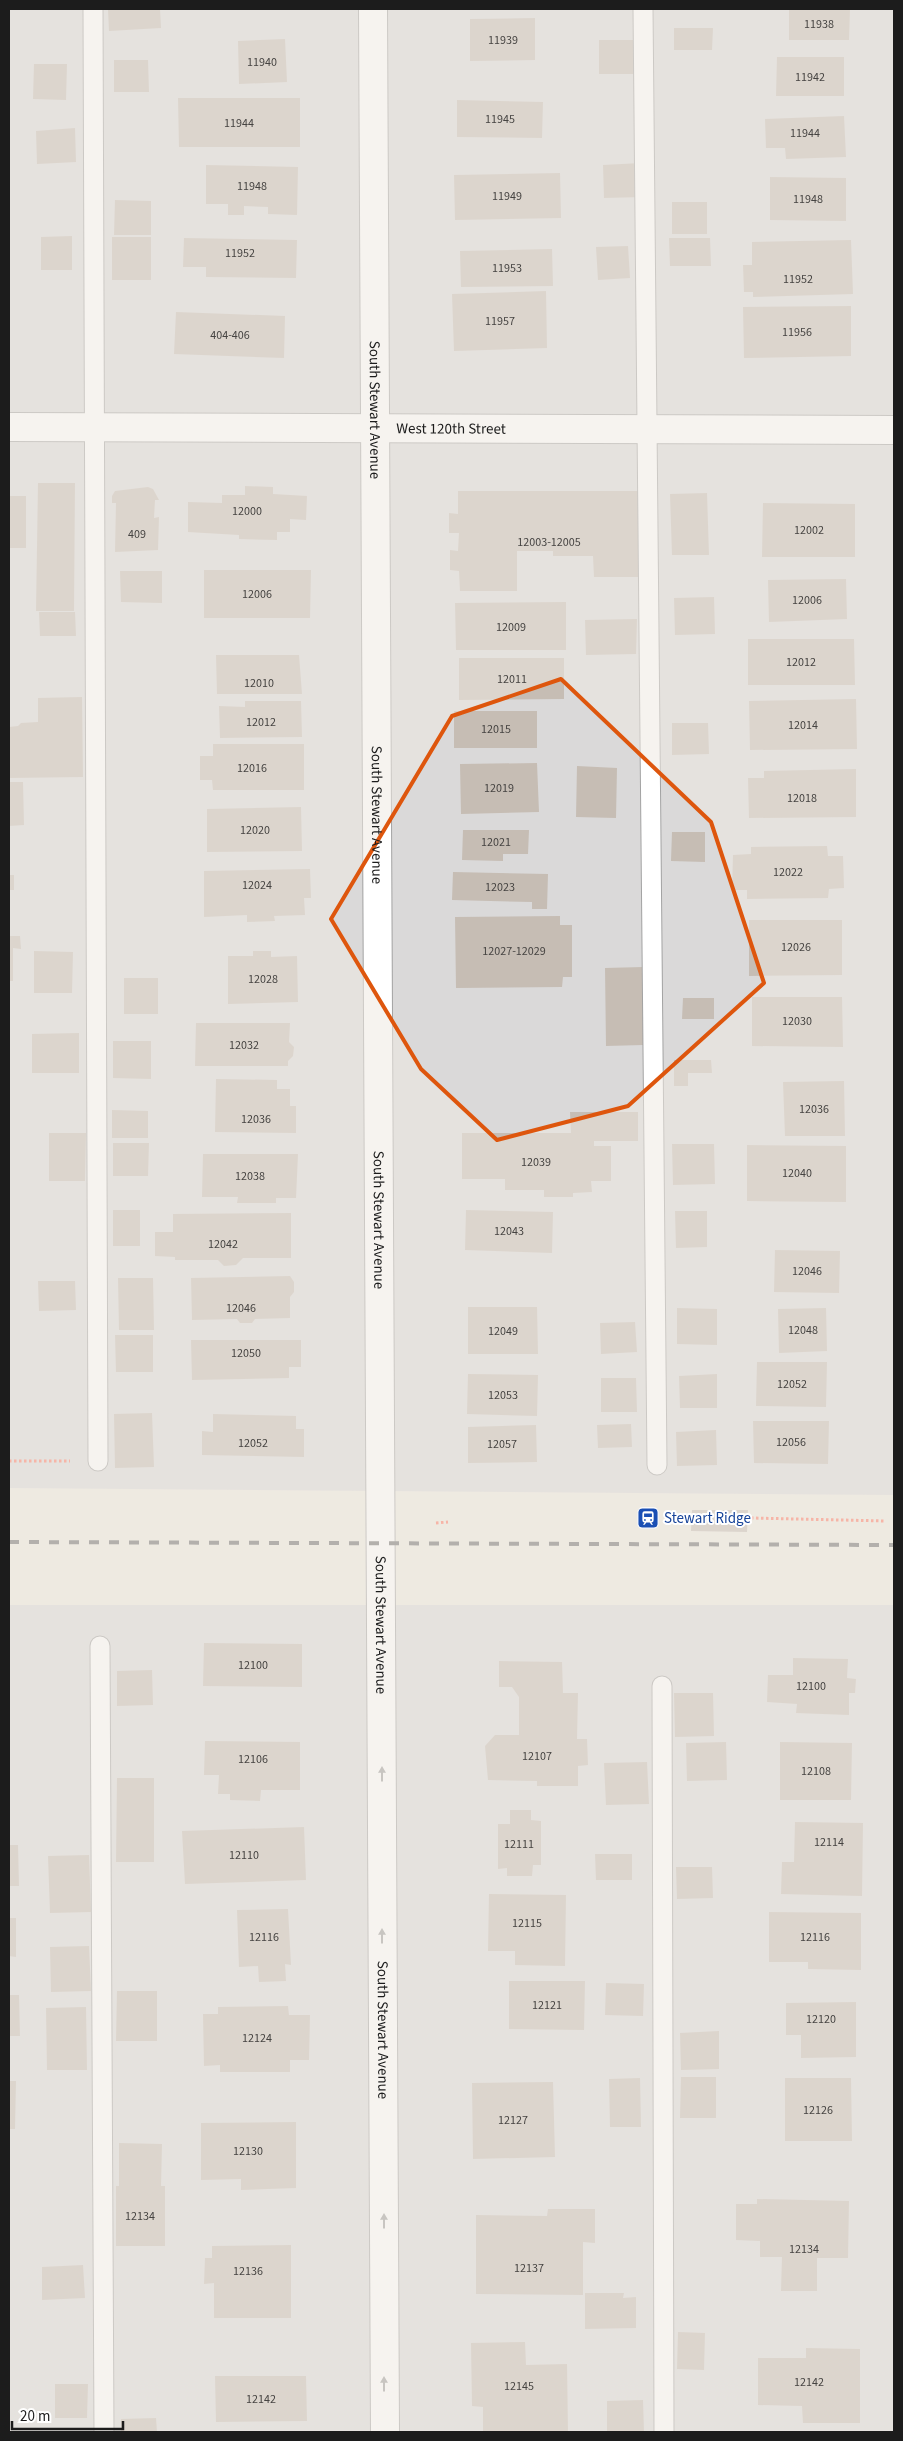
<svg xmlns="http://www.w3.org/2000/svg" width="903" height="2441" viewBox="0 0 903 2441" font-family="'Source Sans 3',sans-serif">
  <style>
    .residential { fill: #dad9d9 }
    .building { fill: #c6bdb4 }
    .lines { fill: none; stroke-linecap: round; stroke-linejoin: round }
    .lane-casing { stroke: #a3a3a3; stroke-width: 21 }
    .street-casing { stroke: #a3a3a3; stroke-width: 30 }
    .path { stroke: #ff7661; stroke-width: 3; stroke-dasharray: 2.5 2.5; stroke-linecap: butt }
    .lane { stroke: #fff; stroke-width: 19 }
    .street { stroke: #fff; stroke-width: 28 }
    .rail { stroke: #6a6a6a; stroke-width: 4; stroke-dasharray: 10 10; stroke-linecap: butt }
    .oneway { fill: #999 }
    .marked { fill: none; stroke: #de560d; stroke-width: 4; stroke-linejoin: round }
    .labels { text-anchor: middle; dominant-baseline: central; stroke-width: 4; stroke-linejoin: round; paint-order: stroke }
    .number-label { font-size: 12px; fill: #464442 }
    .street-label { font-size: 15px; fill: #1c1c1c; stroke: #fff }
    .transit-label { font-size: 15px; fill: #164399; stroke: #fff; text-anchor: start }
  </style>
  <rect width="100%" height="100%" fill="#eeeae1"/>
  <!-- residential -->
  <path class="residential" d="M9,9H894V1495L9,1488Z
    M9,1605H894V2432H9Z"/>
  <!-- building -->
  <path class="building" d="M108,9H160L161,28L109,31Z
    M789,9H850L849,40H789Z
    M535,18V60L470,61V19Z
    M674,28H713L712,50H674Z
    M285,39L287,82L239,84L238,41Z
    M599,40H638L637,74H599Z
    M777,57H844V96H776Z
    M114,60H148L149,92H114Z
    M34,64H67L66,100L33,99Z
    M178,98H300V147H179Z
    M457,100L543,102L542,138L457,137Z
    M844,116L846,157L786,159L785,148H766L765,119Z
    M75,128L76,162L37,164L36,131Z
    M641,163L642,197L604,198L603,165Z
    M206,165L298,167L297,215L268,214V207L244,206V215H228V204H206Z
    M560,173L561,218L455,220L454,175Z
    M770,177L846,178V221L770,220Z
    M115,200L151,201V235H114Z
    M672,202H707V234H672Z
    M72,236V270H41V237Z
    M112,237H151V280H112Z
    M184,238L297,240L296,278L206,277V267H183Z
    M669,238H710L711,266H670Z
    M851,240L853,294L753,297V292H744L743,265H752V242Z
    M628,246L630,278L598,280L596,247Z
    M552,249L553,286L461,287L460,251Z
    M546,291L547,348L454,351L452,294Z
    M851,306V356L744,358L743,307Z
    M176,312L285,316L284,358L174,354Z
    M38,483H75L74,611H36Z
    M245,486L273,487V494L307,496L306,520L290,519V532H277V540L239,539V535L188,532V502L222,503V495H245Z
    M148,487L153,489L159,500H155L154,518L159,517L158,550L115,552L116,503H112V496L115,491Z
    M458,491H639V577H594L593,556H553V551H517V591H460L459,571L450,570V550L458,551L459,533H449V513L458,514Z
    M707,493L709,555H672L670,494Z
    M9,496H26V548H9Z
    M763,503L855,504V557H762Z
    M204,570H311L310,618H204Z
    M120,571H162V603L121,602Z
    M846,579L847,619L769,622L768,580Z
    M714,597L715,634L675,635L674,598Z
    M566,602V650H456L455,603Z
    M39,612H75L76,636H40Z
    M637,619L636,654L586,655L585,620Z
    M748,639H854L855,685H748Z
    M216,655H299L302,694H217Z
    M459,658H564V699L459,700Z
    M82,697L83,777L9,778V727L18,726L21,723L38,722V698Z
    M856,699L857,749L750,750L749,701Z
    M245,701H301L302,737L220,738L219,706L245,707Z
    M454,711H537V748H454Z
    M672,723H708L709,754L672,755Z
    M213,744H304V790H213L212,780H200V756H213Z
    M537,763L539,812L461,814L460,764Z
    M577,766L617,768L616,818L576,817Z
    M856,769V817L749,818L748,778H764V771Z
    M9,782H23L24,825L9,826Z
    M301,807L302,851L207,852V809Z
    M463,830H529L528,854H503V861L462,860Z
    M672,832H705V862L671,861Z
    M827,846L828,856H843L844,888L829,889L828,898L747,899V890H732L733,855L751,854V847Z
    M310,869L311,898H304L305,915L274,916L275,921L247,922V915L204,917V871Z
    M453,872L548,874L547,909H532V902L452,900Z
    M9,875H14V890H9Z
    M560,916V925H572V977H563L562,987L456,988L455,917Z
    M749,920H842V975L749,976Z
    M9,936H20L21,949L13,948V981H9Z
    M34,951L73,952L72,993H34Z
    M253,951H271V957L297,956L298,1002L228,1004V956H253Z
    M643,967V1045L606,1046L605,968Z
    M124,978H158V1014H124Z
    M752,997H842L843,1047L752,1046Z
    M683,998H714V1019H682Z
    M196,1023H290L289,1042L294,1047L293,1056L288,1061V1066H195Z
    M79,1033V1073H32V1034Z
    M113,1041H151V1079L113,1078Z
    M674,1060H711L712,1073H688V1086H674Z
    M216,1079L277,1080V1089H290V1106H296V1133L215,1132Z
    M844,1081L845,1136H785L783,1082Z
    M112,1110L148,1111V1138H112Z
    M570,1112H638V1141H594V1146H611V1181H591L592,1192L573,1193V1197H544V1190H505V1179H462V1133H571Z
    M49,1133H86L85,1181H49Z
    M113,1143H149L148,1176H113Z
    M672,1144H714L715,1184L673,1185Z
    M747,1145L846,1146V1202L747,1201Z
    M203,1154H298L296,1198H276V1203H237L238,1197H202Z
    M113,1210H140V1246H113Z
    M466,1210L553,1212L552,1253L465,1250Z
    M675,1211H707V1247L676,1248Z
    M291,1213V1258H243L236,1265L224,1266L218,1260H175V1257L155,1256V1232H173V1214Z
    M775,1250L840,1251L839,1293L774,1292Z
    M290,1276L294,1282V1292L290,1297V1318L255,1319L252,1323H240L237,1319L192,1320L191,1278Z
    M118,1278H153L154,1330H119Z
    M38,1281H75L76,1310L39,1311Z
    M468,1307H537L538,1354H468Z
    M677,1308L717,1309V1345L677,1344Z
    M826,1308L827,1351L779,1353L778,1309Z
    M635,1322L637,1352L601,1354L600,1323Z
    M115,1335H153V1372H116Z
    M191,1340H301V1367H289V1378L192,1380Z
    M757,1362H827L826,1407L756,1406Z
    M468,1374L538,1375L537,1416L467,1414Z
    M717,1374V1408H680L679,1376Z
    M601,1378H636L637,1412H601Z
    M152,1413L154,1467L115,1468L114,1414Z
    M213,1414L296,1416V1429H304V1457L202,1455V1431L213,1432Z
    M753,1421H829L828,1464L754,1463Z
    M631,1424L632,1447L598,1448L597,1425Z
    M536,1425L537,1462L468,1463V1427Z
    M716,1430L717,1465L677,1466L676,1432Z
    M692,1510H748L747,1532L691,1531Z
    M204,1643L302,1644V1687L203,1686Z
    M793,1658L848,1659L847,1678L856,1679L855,1693H849V1715L796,1713L797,1704L767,1702L768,1675H793Z
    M499,1661L562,1662L563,1693H578L577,1739H587L588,1765L578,1766V1786H537V1781L488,1780L485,1746L495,1735H519V1697L512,1687H499Z
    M152,1670L153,1705L117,1706V1671Z
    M674,1693H713L714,1736L675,1737Z
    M205,1741L300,1742V1790H261L260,1801L230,1800V1794H218L219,1775H204Z
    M726,1742L727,1780L687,1781L686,1743Z
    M780,1742L852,1743L851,1800H780Z
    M647,1762L649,1804L606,1805L604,1763Z
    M117,1778H154V1862H116Z
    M510,1810H531V1820L541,1821V1865H533L532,1876H507V1868L498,1869V1824H510Z
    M795,1822L863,1823L862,1896L781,1894L782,1862H794Z
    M304,1827L306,1880L185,1884L182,1831Z
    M9,1845H18L19,1886H9Z
    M595,1854H632V1880H596Z
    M89,1855L91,1912L50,1913L48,1856Z
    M676,1867H712L713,1898L677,1899Z
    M489,1894L566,1895L565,1966L515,1965V1951H488Z
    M288,1909L291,1965L285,1964L286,1981L259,1982L258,1966L239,1967L237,1910Z
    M769,1912L861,1913V1970L808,1969V1962H769Z
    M9,1918H16V1957L9,1956Z
    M89,1946L91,1991L51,1992L50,1947Z
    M509,1981H585L584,2030L509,2029Z
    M606,1983L644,1984L643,2016L605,2015Z
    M117,1991H157V2041H116Z
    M9,1995H19L20,2036H9Z
    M856,2002V2057L801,2058V2035H786V2003Z
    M288,2006L289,2015H310L309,2060H290V2072H220V2065L204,2066L203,2014H218V2007Z
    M86,2007L87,2070H47L46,2008Z
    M719,2031V2069L681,2070L680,2033Z
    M681,2077H716V2118H680Z
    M640,2078L641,2127H610L609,2079Z
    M785,2078H851L852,2141H785Z
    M9,2081H16L15,2129H9Z
    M553,2082L555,2157L473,2159L472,2083Z
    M296,2122V2188L241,2190V2179L201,2180V2123Z
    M119,2143L162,2144L161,2186H165V2246H116V2186H119Z
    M757,2199L849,2201L848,2258H817V2291H781L782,2257H760V2241L736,2240V2204H757Z
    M548,2209H595V2243L583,2242V2295L476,2294V2215L547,2216Z
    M291,2245V2318H214V2283L204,2284L205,2258H212V2246Z
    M83,2265L85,2298L42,2300V2267Z
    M585,2293H624L623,2298L636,2297V2328L585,2329Z
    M678,2332L705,2333L704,2370L677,2369Z
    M525,2342L526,2365L567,2364L568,2432H483V2407L472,2406L471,2343Z
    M806,2348L860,2349V2423H803L802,2406L758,2405V2358H806Z
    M215,2376H306L307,2421L216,2422Z
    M55,2384H88L87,2418H55Z
    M643,2400L644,2432H607V2401Z
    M156,2418L157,2432H121V2419Z"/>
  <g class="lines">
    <!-- lane casing -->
    <g class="lane-casing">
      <path id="lane" d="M93,9L98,1461
        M643,9L657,1465
        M100,1646L104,2432
        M662,1686L664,2432"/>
    </g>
    <!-- street casing -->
    <g class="street-casing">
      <g id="street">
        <path id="s1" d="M373,9L385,2432"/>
        <path id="s2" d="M9,427L894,430"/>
      </g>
    </g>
    <!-- path -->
    <path class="path" d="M9,1461H70
      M751,1518L886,1521
      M436,1523L448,1522"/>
    <!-- lane -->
    <use href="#lane" class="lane"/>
    <!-- street -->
    <use href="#street" class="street"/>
    <!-- rail -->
    <path class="rail" d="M9,1542L894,1545"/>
  </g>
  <!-- one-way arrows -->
  <defs><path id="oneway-solid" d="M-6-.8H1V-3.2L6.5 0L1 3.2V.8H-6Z" transform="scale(1.25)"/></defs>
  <g class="oneway">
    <use href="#oneway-solid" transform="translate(382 1774) rotate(-90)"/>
    <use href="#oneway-solid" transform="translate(382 1936) rotate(-90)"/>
    <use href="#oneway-solid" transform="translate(384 2221) rotate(-90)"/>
    <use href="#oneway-solid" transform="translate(384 2384) rotate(-90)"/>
  </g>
  <!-- marked area -->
  <path d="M0 0H903V2441H0ZM561,679L711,822L764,983L628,1106L497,1140L421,1069L331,919L452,716Z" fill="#eeeae1" fill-opacity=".55" fill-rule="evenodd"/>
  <path class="marked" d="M561,679L711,822L764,983L628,1106L497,1140L421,1069L331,919L452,716Z"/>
  <!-- icons -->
  <defs>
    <g id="station-square" transform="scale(1.125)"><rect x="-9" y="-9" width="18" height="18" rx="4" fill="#1a4fb4" stroke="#fff"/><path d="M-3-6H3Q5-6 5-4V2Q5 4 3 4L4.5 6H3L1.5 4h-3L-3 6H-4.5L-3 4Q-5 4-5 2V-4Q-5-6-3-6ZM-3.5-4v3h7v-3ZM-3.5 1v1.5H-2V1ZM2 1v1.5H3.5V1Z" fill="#fff"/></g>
  </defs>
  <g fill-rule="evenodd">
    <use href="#station-square" x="648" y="1518"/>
  </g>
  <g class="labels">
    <!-- number labels -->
    <g class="number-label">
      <text x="819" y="24">11938</text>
      <text x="503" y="40">11939</text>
      <text x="262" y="62">11940</text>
      <text x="810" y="77">11942</text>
      <text x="500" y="119">11945</text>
      <text x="239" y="123">11944</text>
      <text x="805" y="133">11944</text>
      <text x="252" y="186">11948</text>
      <text x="507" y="196">11949</text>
      <text x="808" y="199">11948</text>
      <text x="240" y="253">11952</text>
      <text x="507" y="268">11953</text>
      <text x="798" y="279">11952</text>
      <text x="500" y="321">11957</text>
      <text x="797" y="332">11956</text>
      <text x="230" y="335">404-406</text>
      <text x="247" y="511">12000</text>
      <text x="809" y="530">12002</text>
      <text x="137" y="534">409</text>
      <text x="549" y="542">12003-12005</text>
      <text x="257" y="594">12006</text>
      <text x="807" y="600">12006</text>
      <text x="511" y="627">12009</text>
      <text x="801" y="662">12012</text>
      <text x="512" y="679">12011</text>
      <text x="259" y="683">12010</text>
      <text x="261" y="722">12012</text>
      <text x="803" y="725">12014</text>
      <text x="496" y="729">12015</text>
      <text x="252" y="768">12016</text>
      <text x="499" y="788">12019</text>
      <text x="802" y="798">12018</text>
      <text x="255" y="830">12020</text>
      <text x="496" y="842">12021</text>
      <text x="788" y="872">12022</text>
      <text x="257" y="885">12024</text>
      <text x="500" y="887">12023</text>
      <text x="796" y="947">12026</text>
      <text x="514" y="951">12027-12029</text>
      <text x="263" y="979">12028</text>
      <text x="797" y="1021">12030</text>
      <text x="244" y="1045">12032</text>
      <text x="814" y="1109">12036</text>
      <text x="256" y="1119">12036</text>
      <text x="536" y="1162">12039</text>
      <text x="797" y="1173">12040</text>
      <text x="250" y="1176">12038</text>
      <text x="509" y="1231">12043</text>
      <text x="223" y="1244">12042</text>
      <text x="807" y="1271">12046</text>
      <text x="241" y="1308">12046</text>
      <text x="803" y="1330">12048</text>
      <text x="503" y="1331">12049</text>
      <text x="246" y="1353">12050</text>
      <text x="792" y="1384">12052</text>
      <text x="503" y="1395">12053</text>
      <text x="791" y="1442">12056</text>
      <text x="253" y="1443">12052</text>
      <text x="502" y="1444">12057</text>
      <text x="253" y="1665">12100</text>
      <text x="811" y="1686">12100</text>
      <text x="537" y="1756">12107</text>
      <text x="253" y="1759">12106</text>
      <text x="816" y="1771">12108</text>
      <text x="829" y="1842">12114</text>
      <text x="519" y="1844">12111</text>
      <text x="244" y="1855">12110</text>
      <text x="527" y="1923">12115</text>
      <text x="264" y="1937">12116</text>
      <text x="815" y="1937">12116</text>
      <text x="547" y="2005">12121</text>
      <text x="821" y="2019">12120</text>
      <text x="257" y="2038">12124</text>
      <text x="818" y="2110">12126</text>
      <text x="513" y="2120">12127</text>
      <text x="248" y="2151">12130</text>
      <text x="140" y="2216">12134</text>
      <text x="804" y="2249">12134</text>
      <text x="529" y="2268">12137</text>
      <text x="248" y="2271">12136</text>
      <text x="809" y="2382">12142</text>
      <text x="519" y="2386">12145</text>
      <text x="261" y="2399">12142</text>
    </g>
    <!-- street labels -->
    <g class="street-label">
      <text stroke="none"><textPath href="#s1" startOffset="401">South Stewart Avenue</textPath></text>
      <text stroke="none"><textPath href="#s2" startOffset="442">West 120th Street</textPath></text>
      <text stroke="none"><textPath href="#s1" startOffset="806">South Stewart Avenue</textPath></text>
      <text stroke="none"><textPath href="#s1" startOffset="1211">South Stewart Avenue</textPath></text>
      <text stroke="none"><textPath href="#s1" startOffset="1616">South Stewart Avenue</textPath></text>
      <text stroke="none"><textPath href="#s1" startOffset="2021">South Stewart Avenue</textPath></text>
    </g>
    <!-- transit labels -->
    <g class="transit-label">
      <text x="664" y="1518">Stewart Ridge</text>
    </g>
  </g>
  <!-- border -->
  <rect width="903" height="2441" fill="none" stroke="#1c1c1c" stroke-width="20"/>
  <!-- scale -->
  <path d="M12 2421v8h111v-8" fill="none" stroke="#1c1c1c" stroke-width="2.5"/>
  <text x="20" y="2421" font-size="15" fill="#1c1c1c" stroke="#ffffff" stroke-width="4" paint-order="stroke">20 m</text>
</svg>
